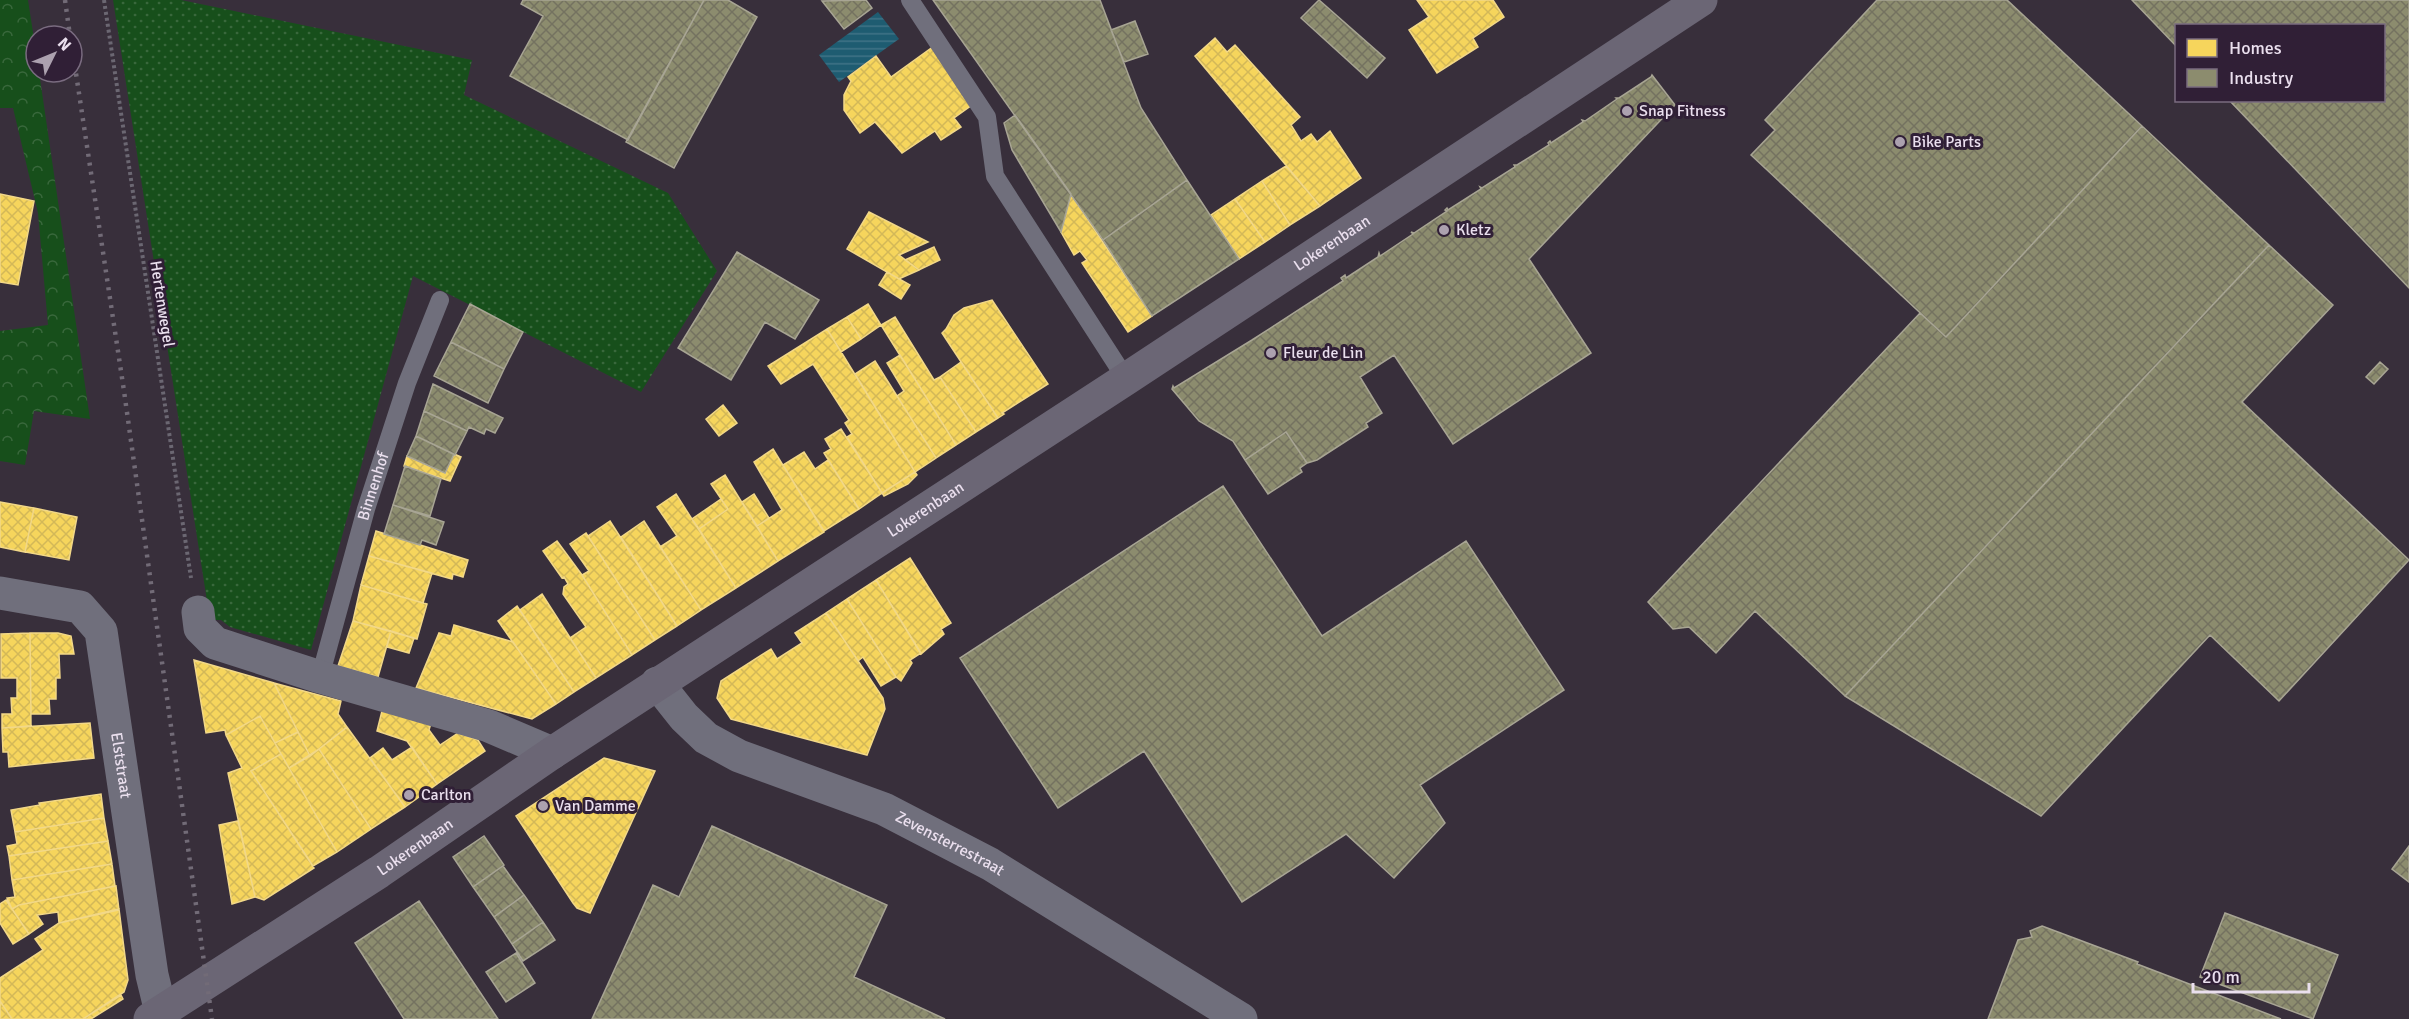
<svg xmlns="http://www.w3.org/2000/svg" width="2409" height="1019" viewBox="0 0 2409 1019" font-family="Signika,sans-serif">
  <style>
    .grass { fill: url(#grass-dots) }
    .forest { fill: url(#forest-crowns) }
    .water { fill: url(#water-rules) }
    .homes { fill: url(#homes-cross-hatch); stroke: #f2d888; stroke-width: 1.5 }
    .industry { fill: url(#industry-cross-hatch); stroke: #a8a594; stroke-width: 1.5 }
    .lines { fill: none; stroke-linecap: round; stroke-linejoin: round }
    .path { stroke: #6b6772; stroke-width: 4; stroke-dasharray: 3 3; stroke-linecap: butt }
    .lane { stroke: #706f7c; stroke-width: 18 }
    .street { stroke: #706f7c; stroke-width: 33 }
    .secondary { stroke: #6b6675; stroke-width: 33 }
    .rail { stroke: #726b77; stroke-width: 4.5; stroke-dasharray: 3 6; stroke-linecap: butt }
    .poi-dot { fill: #aca1af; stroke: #301f36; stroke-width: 2 }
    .labels { text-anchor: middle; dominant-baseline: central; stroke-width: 6; stroke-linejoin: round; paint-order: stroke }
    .poi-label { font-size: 16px; fill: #eadfee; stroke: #301f36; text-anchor: start }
    .street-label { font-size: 16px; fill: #eadfee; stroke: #301f36 }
  </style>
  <defs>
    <pattern id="grass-dots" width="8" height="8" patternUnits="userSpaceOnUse" patternTransform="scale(1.5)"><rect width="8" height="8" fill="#174f1b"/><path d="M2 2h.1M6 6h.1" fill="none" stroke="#39683c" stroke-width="1.8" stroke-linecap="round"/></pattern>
    <pattern id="forest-crowns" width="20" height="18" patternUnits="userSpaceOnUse" patternTransform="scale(1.5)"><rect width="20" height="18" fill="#174f1b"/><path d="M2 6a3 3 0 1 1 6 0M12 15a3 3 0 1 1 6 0" fill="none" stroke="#39683c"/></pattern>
    <pattern id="water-rules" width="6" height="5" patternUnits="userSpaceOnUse" patternTransform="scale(1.5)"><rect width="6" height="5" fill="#1e5c71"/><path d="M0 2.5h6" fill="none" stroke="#3f7386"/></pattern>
    <pattern id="homes-cross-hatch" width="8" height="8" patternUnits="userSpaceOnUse" patternTransform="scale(1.5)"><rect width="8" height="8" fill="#f6d55c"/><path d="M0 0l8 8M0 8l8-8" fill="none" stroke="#d3b858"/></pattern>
    <pattern id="industry-cross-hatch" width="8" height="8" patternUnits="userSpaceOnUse" patternTransform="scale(1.5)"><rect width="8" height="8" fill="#8c8c6e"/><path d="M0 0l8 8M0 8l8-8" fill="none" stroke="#747260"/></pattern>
  </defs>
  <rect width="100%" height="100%" fill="#382f3b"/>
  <!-- grass -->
  <path class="grass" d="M113,0H181L472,60L464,95L668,193L717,271L641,392L413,276L311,650L230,627L221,620H210Z"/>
  <!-- forest -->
  <path class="forest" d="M0,0H28L36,52V72H39L90,419L34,411L25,465L0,461V331L48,325L38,213L13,108H0Z"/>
  <!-- water -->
  <path class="water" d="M878,12L899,39L839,82L819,55Z"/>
  <!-- homes -->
  <path class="homes" d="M1417,0H1493L1504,17L1473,38L1478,47L1437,73L1409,30L1429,17Z
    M1215,38L1227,52L1235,45L1300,117L1291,125L1301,141L1311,134L1317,142L1330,131L1361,178L1320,206L1195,56Z
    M934,46L972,105L954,118L961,127L941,140L935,131L902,153L875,122L860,133L844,110V95L851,81L848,77L876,56L891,77Z
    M1286,166L1320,206L1290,225L1262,181Z
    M1262,181L1290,225L1265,242L1235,199Z
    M0,194L34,201L18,285L0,282Z
    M1071,194L1152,316L1128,332L1082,263L1087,260L1080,251L1074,255L1061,232Z
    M1235,199L1265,242L1239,259L1211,215Z
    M869,212L928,242L899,255L919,270L899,279L847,249Z
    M934,247L940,260L919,270L905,260Z
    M887,272L910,285L901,299L879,285Z
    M992,300L1048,384L1002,413L1004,414L998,418L942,333L946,329L954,315L964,308Z
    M868,304L881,325L861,339L847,317Z
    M847,317L861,339L841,352L827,329Z
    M895,317L934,380L940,377L976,432L956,445L881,325Z
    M827,329L915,472L882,493L847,437L852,434L845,423L849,420L813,364L781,384L768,366Z
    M900,355L956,445L936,458L897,396L904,391L887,363Z
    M875,361L936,458L915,472L855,374Z
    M961,362L998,418L976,432L940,377Z
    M723,405L737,423L719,436L706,419Z
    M841,429L882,493L859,509L824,453L831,449L825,439Z
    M773,449L824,532L778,561L757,526L782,510L754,462Z
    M804,452L815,469L828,460L859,509L824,531L783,465Z
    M454,454L461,457L450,481L404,466L407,456L445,473Z
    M915,472L917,475L908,484L884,496L882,493Z
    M725,475L778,561L736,588L699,529L728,509L711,484Z
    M676,494L736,588L701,610L660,547L677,536L657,507Z
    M754,494L769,518L757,526L742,502Z
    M721,499L728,509L699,529L692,519Z
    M0,502L34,508L25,552L0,547Z
    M34,508L77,517L69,560L25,552Z
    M610,521L677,626L655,640L588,536Z
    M644,521L701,610L677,626L621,537Z
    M376,531L468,560L463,577L453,574L452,579L369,556Z
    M586,533L655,640L632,655L582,575L589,571L570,544Z
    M557,541L582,575L632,655L596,678L570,638L586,627L563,594L564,587L568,584L564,577L562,578L543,551Z
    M369,556L432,573L423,603L361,585Z
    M910,558L951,623L941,629L944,634L921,654L876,580Z
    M876,580L921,653L910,660L912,663L901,681L896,677L847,599Z
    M361,585L427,604L417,639L353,621Z
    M542,594L596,678L574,692L520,610Z
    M847,599L896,677L881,686L863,657L858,661L826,613Z
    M517,606L574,692L556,704L498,621Z
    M826,613L883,698L885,709L867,755L731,719L717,698L721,681L771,649L777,659L802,643L795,633Z
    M353,621L391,631L378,677L338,666Z
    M454,625L513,642L556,704L532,719L416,688L439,633L451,636Z
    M391,631L414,638L409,653L387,647Z
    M30,633L31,726L2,728V714H12L11,698H17V678H1V634Z
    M30,633H58L71,636L74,654H59L60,678H56V699H49L50,714H31Z
    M194,660L274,683L298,732L275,743L260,716L226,735L225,730L206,733Z
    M274,683L341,701L338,714L347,727L310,756Z
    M382,711L431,723L429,730L440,745L458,733L478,740L485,751L437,784L407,741L377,731Z
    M260,716L281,754L251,771L314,868L264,900L255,897L228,773L242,768L226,735Z
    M90,723L94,758L9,767L8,752H3L2,728Z
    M347,727L405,807L371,829L319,749Z
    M298,732L310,756L289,768L275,743Z
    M412,747L437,784L405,807L370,758L383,748L392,760Z
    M319,749L371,829L337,852L289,768Z
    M281,754L337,852L313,866L251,771Z
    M604,758L655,771L590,913L577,908L573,903L516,816Z
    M101,794L104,818L15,832L11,810L40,805L39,803Z
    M104,818L108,841L9,856L7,846L17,844L15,832Z
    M238,821L255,897L232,904L219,825Z
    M108,841L112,864L12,880L9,856Z
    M112,864L115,886L19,905L12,909L7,898L15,897L12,880Z
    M116,886L119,910L59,923L58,912L37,915L43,924L29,934L12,909L19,905Z
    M6,900L29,934L13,944L0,923V904Z
    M119,909L128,980L124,992L83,1019H12L0,1001V978L43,950L35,939L59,923Z
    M121,995L123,999L91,1019H83Z
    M0,1001L12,1019H0Z"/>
  <!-- industry -->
  <path class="industry" d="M523,0H704L628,140L510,76L543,16L521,4Z
    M704,0H728L757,17L674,168L626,142Z
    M866,0L872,8L844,29L822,1Z
    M933,0H1100L1141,108L1187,180L1103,240Z
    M1319,0L1385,58L1367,78L1301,18Z
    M1877,0H2007L2142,126L1946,337L1751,155L1775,130L1765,120Z
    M2132,0H2409V288L2229,100H2384V26H2176V46Z
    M1135,21L1148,54L1124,62L1111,30Z
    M1652,75L1675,105L1529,259L1591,353L1453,444L1394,355L1360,377L1382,413L1366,423L1368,427L1317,460L1307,463L1286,432L1245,460L1233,441L1199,421L1172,389L1173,386L1174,388L1252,340L1343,281L1341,278L1345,275L1346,278L1378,257L1379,253L1380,256L1413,234L1411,232L1414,233L1447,211L1445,210L1447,208L1448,210L1481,189L1480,187L1482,188L1515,167L1514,165H1517L1549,145L1548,143L1550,141L1551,143L1583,122L1582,120L1585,121L1617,99L1616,98H1619L1651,77Z
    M1015,115L1071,194L1061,232L1012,150L1004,123Z
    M2142,126L2269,245L1845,696L1755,611L1716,653L1689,627L1673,629L1648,602L1920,313L1946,337Z
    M1187,180L1239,259L1152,316L1103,240Z
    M2269,245L2333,305L2242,402L2409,560L2279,701L2210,635L2041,816L1845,696Z
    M737,252L819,300L795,339L765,322L731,380L678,348Z
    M470,304L523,332L504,369L451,342Z
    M451,342L504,369L488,403L434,376Z
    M2380,362L2388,369L2374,384L2366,377Z
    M433,384L503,418L495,433L486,429L484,434L469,427L467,431L424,411Z
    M424,411L467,431L455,455L416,436Z
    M1286,432L1307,463L1300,468L1302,472L1268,494L1245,460Z
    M416,436L454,454L445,473L407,456Z
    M405,466L441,479L430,516L393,505Z
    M1223,486L1322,636L1466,541L1564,690L1420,785L1445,823L1394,878L1346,834L1242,902L1144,751L1058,808L960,658Z
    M393,505L444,522L436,545L422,540L420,545L384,534Z
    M712,826L887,905L854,977L945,1019H592L653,885L679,897Z
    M484,836L504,865L473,887L453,857Z
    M2409,846V882L2392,869Z
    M503,866L524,895L494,917L473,887Z
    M524,895L543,922L512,944L494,917Z
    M419,901L498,1019H404L355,943Z
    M2225,913L2338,955L2313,1019L2200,977Z
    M543,922L555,940L523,961L512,944Z
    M2042,926L2138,962L2137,964L2281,1019H1988L2018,940L2032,937L2030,931Z
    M516,953L535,983L506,1002L486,972Z"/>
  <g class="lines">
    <!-- path -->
    <path class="path" d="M104,0L191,578"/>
    <!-- lane -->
    <g class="lane">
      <path d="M910,0L987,117L995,176L1126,379"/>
      <path id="s1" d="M320,677L366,509L407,383L440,300"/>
    </g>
    <!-- street -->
    <g class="street">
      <path id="s2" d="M0,593L80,607L101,631L152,975L161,1012"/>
      <path d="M198,612L200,628L215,643L320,677L489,726L552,753"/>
      <path id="s3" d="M657,683L684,717L706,738L739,756L884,809L990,864L1241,1019"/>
    </g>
    <!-- secondary -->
    <path class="secondary" id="s4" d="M150,1019L379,872L552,753L1126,379L1701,0"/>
    <!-- rail -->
    <path class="rail" d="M65,0L70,36
      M72,47L124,391L212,1019"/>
  </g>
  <!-- markers -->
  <g class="poi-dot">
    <circle cx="1627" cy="111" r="6"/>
    <circle cx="1900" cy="142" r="6"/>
    <circle cx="1444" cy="230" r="6"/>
    <circle cx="1271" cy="353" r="6"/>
    <circle cx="409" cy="795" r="6"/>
    <circle cx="543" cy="806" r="6"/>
  </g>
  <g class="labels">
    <!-- poi labels -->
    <g class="poi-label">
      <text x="1639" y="111">Snap Fitness</text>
      <text x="1912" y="142">Bike Parts</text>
      <text x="1456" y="230">Kletz</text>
      <text x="1283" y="353">Fleur de Lin</text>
      <text x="421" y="795">Carlton</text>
      <text x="555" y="806">Van Damme</text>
    </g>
    <!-- street labels -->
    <g class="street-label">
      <text stroke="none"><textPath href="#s4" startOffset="1414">Lokerenbaan</textPath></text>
      <text transform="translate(162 304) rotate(81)">Hertenwegel</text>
      <text stroke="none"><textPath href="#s1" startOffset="198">Binnenhof</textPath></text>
      <text stroke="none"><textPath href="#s4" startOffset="928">Lokerenbaan</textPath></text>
      <text stroke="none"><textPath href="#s2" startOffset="249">Elststraat</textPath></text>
      <text stroke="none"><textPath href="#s3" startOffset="340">Zevensterrestraat</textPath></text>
      <text stroke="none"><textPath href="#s4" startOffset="316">Lokerenbaan</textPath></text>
    </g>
  </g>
  <!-- legend -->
  <rect x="2175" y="24" width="210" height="78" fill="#301f36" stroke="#7a6c80" stroke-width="1.5"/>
  <rect x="2187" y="39" width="30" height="18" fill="#f6d55c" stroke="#7a6c80" stroke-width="1.5"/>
  <text x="2229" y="54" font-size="18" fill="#eadfee">Homes</text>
  <rect x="2187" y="69" width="30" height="18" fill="#8c8c6e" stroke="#7a6c80" stroke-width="1.5"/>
  <text x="2229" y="84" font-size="18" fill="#eadfee">Industry</text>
  <!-- north arrow -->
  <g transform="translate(54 54) rotate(47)"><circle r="28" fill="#301f36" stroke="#7a6c80" stroke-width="1.5"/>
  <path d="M0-4.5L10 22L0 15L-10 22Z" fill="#aca1af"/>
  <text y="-9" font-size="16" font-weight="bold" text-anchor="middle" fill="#eadfee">N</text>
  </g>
  <!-- scale -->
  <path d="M2193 983v9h116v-9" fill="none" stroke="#eadfee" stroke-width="3"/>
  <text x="2202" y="983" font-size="18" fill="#eadfee" stroke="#301f36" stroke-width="4.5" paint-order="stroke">20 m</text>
</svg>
